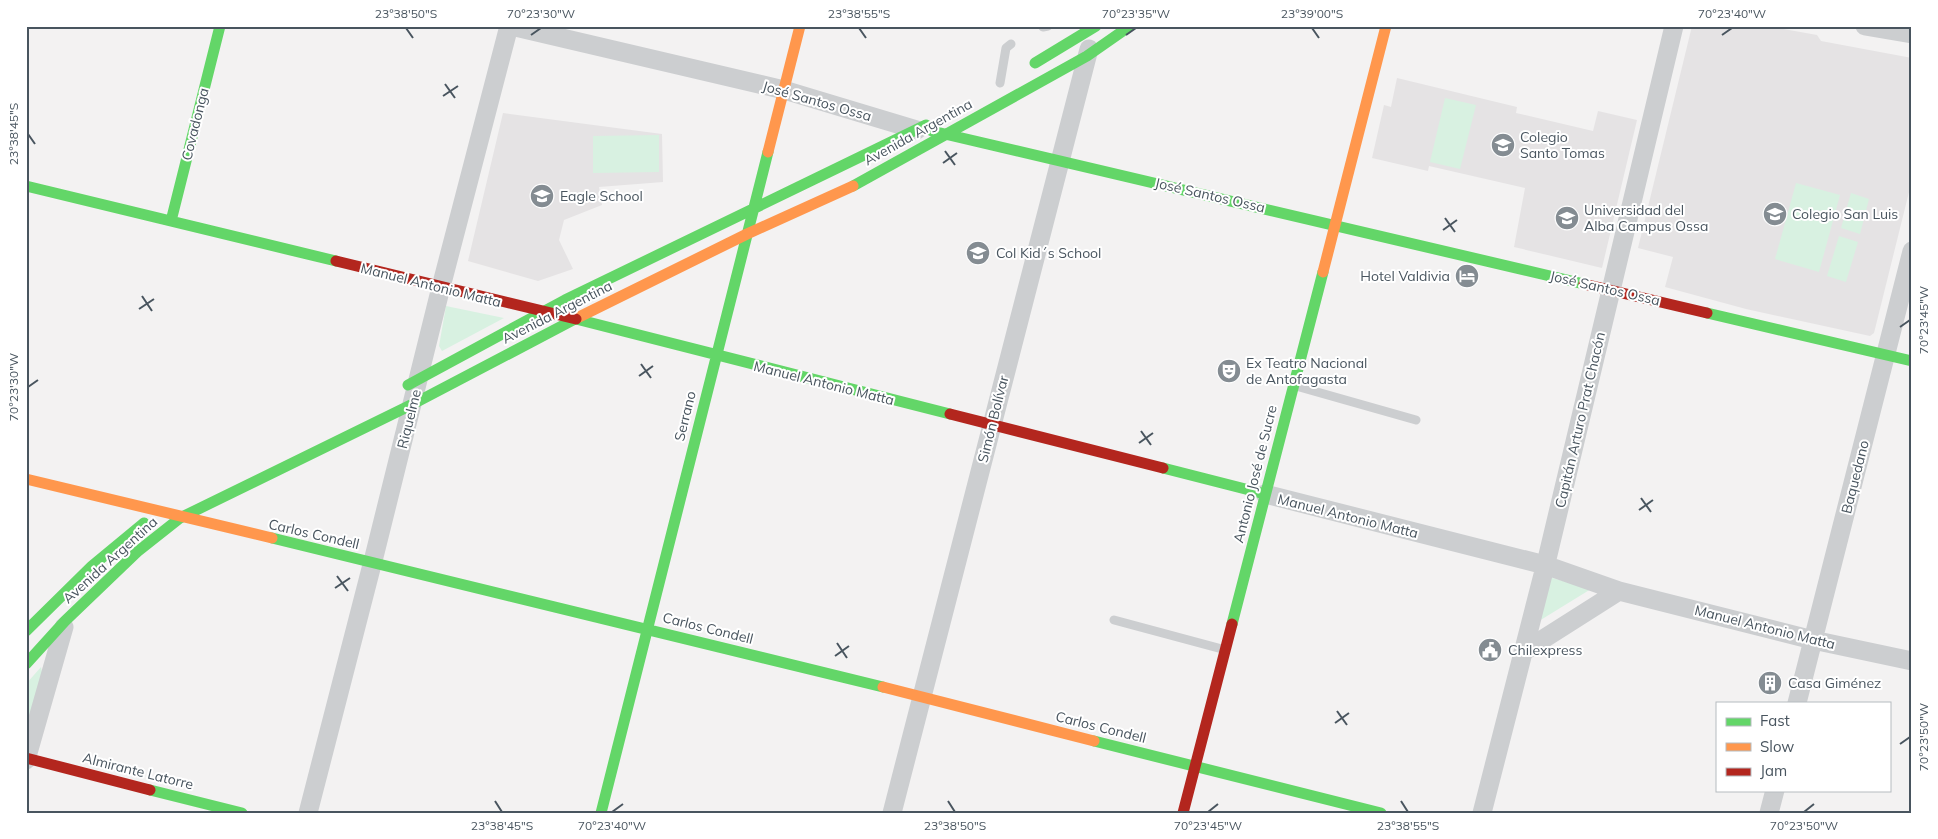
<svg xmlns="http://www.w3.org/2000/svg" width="1938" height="839" viewBox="0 0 1938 839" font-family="Mulish,sans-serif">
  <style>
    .education { fill: #e5e3e4 }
    .green { fill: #d8f1e1 }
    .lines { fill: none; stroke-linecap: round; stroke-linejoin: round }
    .lane { stroke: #ccced0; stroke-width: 9 }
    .street { stroke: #ccced0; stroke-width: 19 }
    .fast { stroke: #63d668; stroke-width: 11 }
    .slow { stroke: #ff974d; stroke-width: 11 }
    .jam { stroke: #b3261e; stroke-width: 11 }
    .ticks { fill: none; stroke: #49555f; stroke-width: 2 }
    .labels { text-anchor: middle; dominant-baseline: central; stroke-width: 4; stroke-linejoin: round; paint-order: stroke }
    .street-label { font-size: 14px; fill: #49555f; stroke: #fff }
    .poi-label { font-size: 14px; fill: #49555f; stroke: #fff; text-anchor: start }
    .neatline { fill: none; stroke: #49555f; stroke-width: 2 }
    .ticks-label { font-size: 12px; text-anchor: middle; fill: #49555f }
  </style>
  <rect width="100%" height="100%" fill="#f3f2f2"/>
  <!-- education -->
  <path class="education" d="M1692,26H1767L1817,35L1821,41L1912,58V180L1874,333L1870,336L1746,309L1665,287L1673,257L1638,248Z
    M1397,78L1517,107L1516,113L1593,131L1598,111L1637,120L1602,268L1514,247L1525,188L1429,166L1428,171L1372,158L1384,105L1391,107Z
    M503,113L662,134L663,182L599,187L602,205L564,220L559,240L573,269L538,281L468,261Z"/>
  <!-- green -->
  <path class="green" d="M1445,98L1476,105L1460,169L1430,162Z
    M659,135V172L593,173V136Z
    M1796,183L1840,195L1819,272L1775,259Z
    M1851,193L1869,199L1860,234L1841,228Z
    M1839,236L1858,242L1846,282L1827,276Z
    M446,306L504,318L442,351L439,346Z
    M1549,577L1591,589L1539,621Z
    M41,667L43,677L26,732V684Z"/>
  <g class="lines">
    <!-- lane -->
    <path class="lane" d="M1043,27L1048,26
      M1000,83L1006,48L1011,44
      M1296,386L1416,420
      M1114,620L1222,649"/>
    <!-- street -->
    <path class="street" d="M511,26L784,90L917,130
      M1865,26L1912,34
      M1265,494L1545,565L1619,591L1813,640L1912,661
      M1523,652L1619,591
      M1797,703L1912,251
      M26,760L64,627
      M308,813L375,553L441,287L509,26
      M892,813L1089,49
      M1482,813L1547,559L1674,26
      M1769,813L1775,790"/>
    <!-- fast -->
    <path class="fast" d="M1035,63L1096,26
      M932,131L1584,284
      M26,186L336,261
      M853,186L1087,56L1130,26
      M171,221L220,26
      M1707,313L1912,361
      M576,319L950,414
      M408,385L565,300L926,125
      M1163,468L1265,494
      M272,538L883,687
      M1232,624L1323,272
      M26,631L92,566L144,523
      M26,664L65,621L137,552L180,518L413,404L577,318
      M1094,741L1381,813
      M150,790L242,813
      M601,813L768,152"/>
    <!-- slow -->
    <path class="slow" d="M768,152L800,26
      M1323,272L1386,26
      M577,318L747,234L853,186
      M26,479L272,538
      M883,687L1094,741"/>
    <!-- jam -->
    <path class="jam" d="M336,261L576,319
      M1584,284L1707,313
      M950,414L1163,468
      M26,758L150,790
      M1183,813L1232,624"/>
  </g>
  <!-- ticks -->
  <path class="ticks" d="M406,28L413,38M859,28L866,38M1312,28L1319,38M531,35L541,28M1126,35L1136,28M1722,35L1732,28M445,84L455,98M443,96L458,86M28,134L35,144M945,151L955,165M943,163L957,153M1445,218L1455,232M1443,230L1457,220M142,296L152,311M139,309L154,299M1900,327L1910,320M641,364L651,378M639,376L653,366M28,387L38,380M1141,431L1151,445M1139,443L1153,433M1641,498L1651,512M1639,510L1653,500M337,576L348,591M335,588L350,578M837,643L847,658M835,656L849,646M1337,711L1347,725M1335,723L1349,713M1900,744L1910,737M495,801L502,812M948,801L955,812M1401,801L1408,812M612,812L623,804M1208,812L1218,804M1804,812L1814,804"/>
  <!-- icons -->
  <defs>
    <g id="school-disc" transform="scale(1.25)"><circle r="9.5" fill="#848c92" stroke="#fff"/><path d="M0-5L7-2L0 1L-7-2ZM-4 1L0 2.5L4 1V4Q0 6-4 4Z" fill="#fff"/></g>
    <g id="university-disc" transform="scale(1.25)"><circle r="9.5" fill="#848c92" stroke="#fff"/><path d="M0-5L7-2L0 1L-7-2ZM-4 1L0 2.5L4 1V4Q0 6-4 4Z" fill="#fff"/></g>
    <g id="hotel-disc" transform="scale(1.25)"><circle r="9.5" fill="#848c92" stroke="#fff"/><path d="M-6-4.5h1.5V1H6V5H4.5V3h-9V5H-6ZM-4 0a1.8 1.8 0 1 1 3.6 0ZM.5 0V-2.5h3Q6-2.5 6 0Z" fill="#fff"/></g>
    <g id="theatre-disc" transform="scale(1.25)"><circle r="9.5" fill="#848c92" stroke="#fff"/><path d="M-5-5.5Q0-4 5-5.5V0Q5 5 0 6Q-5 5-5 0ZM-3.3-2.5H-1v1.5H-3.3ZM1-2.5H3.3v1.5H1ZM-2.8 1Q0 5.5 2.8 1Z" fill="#fff"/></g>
    <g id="civic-disc" transform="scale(1.25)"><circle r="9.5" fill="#848c92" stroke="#fff"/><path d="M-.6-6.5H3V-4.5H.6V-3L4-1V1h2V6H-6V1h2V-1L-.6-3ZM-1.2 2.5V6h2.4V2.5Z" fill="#fff"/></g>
    <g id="building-disc" transform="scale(1.25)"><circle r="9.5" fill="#848c92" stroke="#fff"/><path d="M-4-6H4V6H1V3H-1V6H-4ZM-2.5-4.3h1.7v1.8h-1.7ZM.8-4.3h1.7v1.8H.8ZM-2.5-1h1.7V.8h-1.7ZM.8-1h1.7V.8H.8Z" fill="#fff"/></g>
  </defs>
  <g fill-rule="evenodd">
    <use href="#school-disc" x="1503" y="145"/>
    <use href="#school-disc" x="542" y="196"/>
    <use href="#school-disc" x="1775" y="214"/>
    <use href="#university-disc" x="1567" y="218"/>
    <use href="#school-disc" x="978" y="253"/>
    <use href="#hotel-disc" x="1467" y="276"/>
    <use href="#theatre-disc" x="1229" y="371"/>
    <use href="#civic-disc" x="1490" y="650"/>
    <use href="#building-disc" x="1770" y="683"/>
  </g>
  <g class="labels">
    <!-- street labels -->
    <g class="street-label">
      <text transform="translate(817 101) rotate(16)">José Santos Ossa</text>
      <text transform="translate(195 124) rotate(-76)">Covadonga</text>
      <text transform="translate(918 132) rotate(-29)">Avenida Argentina</text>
      <text transform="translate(1210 195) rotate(13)">José Santos Ossa</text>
      <text transform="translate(431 285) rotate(14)">Manuel Antonio Matta</text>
      <text transform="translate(1605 288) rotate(13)">José Santos Ossa</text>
      <text transform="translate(557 312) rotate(-27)">Avenida Argentina</text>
      <text transform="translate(824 383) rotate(14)">Manuel Antonio Matta</text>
      <text transform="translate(685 416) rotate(-76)">Serrano</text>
      <text transform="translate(409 419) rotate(-76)">Riquelme</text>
      <text transform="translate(993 419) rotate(-76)">Simón Bolívar</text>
      <text transform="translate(1580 420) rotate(-77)">Capitán Arturo Prat Chacón</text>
      <text transform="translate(1255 474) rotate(-76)">Antonio José de Sucre</text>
      <text transform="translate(1855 477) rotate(-76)">Baquedano</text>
      <text transform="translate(1348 516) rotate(14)">Manuel Antonio Matta</text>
      <text transform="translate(314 534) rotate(13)">Carlos Condell</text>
      <text transform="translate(110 560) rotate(-42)">Avenida Argentina</text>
      <text transform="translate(1765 627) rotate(14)">Manuel Antonio Matta</text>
      <text transform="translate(708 628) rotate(14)">Carlos Condell</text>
      <text transform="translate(1101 727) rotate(14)">Carlos Condell</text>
      <text transform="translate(138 771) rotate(14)">Almirante Latorre</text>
    </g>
    <!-- poi labels -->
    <g class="poi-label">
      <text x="1520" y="137">Colegio<tspan x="1520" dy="16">Santo Tomas</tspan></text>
      <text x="560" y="196">Eagle School</text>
      <text x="1584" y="210">Universidad del<tspan x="1584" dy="16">Alba Campus Ossa</tspan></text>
      <text x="1792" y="214">Colegio San Luis</text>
      <text x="996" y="253">Col Kid´s School</text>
      <text x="1450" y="276" text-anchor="end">Hotel Valdivia</text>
      <text x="1246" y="363">Ex Teatro Nacional<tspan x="1246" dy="16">de Antofagasta</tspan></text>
      <text x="1508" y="650">Chilexpress</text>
      <text x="1788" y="683">Casa Giménez</text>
    </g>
  </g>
  <!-- border -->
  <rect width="1938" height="839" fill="none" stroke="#ffffff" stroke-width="55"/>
  <!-- legend -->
  <rect x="1716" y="702" width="175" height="90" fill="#ffffff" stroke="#b6bbbf"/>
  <rect x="1726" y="718" width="25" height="8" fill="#63d668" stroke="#b6bbbf"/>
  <text x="1760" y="726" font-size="15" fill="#49555f">Fast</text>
  <rect x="1726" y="743" width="25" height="8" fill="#ff974d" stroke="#b6bbbf"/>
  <text x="1760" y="752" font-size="15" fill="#49555f">Slow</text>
  <rect x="1726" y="768" width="25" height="8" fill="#b3261e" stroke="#b6bbbf"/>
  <text x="1760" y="776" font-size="15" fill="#49555f">Jam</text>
  <rect x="28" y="28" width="1882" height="784" class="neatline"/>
  <g class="ticks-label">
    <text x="406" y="18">23°38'50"S</text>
    <text x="541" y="18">70°23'30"W</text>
    <text x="859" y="18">23°38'55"S</text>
    <text x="1136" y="18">70°23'35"W</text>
    <text x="1312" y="18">23°39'00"S</text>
    <text x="1732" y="18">70°23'40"W</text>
    <text transform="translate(14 134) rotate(-90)" y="4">23°38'45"S</text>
    <text transform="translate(1924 320) rotate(-90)" y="4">70°23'45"W</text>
    <text transform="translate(14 387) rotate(-90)" y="4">70°23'30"W</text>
    <text transform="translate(1924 737) rotate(-90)" y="4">70°23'50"W</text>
    <text x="502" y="830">23°38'45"S</text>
    <text x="612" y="830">70°23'40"W</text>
    <text x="955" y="830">23°38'50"S</text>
    <text x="1208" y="830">70°23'45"W</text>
    <text x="1408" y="830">23°38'55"S</text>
    <text x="1804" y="830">70°23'50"W</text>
  </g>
</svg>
